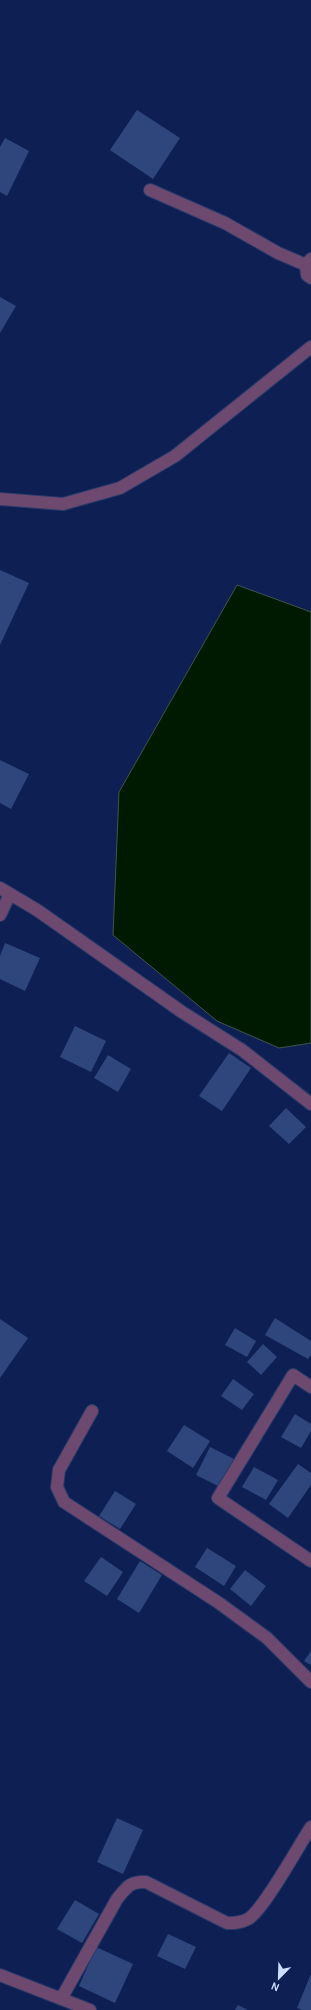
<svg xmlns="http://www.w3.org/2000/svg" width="311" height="2010" viewBox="0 0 311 2010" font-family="Karla,sans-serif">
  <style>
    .water { fill: #001a01; stroke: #3e554d }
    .building { fill: #2f467c }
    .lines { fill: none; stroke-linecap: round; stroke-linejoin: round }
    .minor-casing { stroke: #293b6b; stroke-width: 14 }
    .minor { stroke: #6e496f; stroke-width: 12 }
  </style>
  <rect width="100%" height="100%" fill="#0e2053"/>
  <!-- water -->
  <path class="water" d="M237,585L311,612V1043L279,1048L217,1021L113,935L119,792Z"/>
  <!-- building -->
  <path class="building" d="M137,110L180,138L153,179L110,150Z
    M5,138L29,151L7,196L0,192V147Z
    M0,297L16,306L0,333Z
    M0,570L29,583L0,645Z
    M0,760L29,774L11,809L0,803Z
    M5,943L40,958L25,991L0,979V956Z
    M75,1026L106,1041L91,1072L60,1057Z
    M229,1053L251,1068L222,1111L199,1096Z
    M108,1055L131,1069L118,1092L94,1078Z
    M286,1108L306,1127L289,1144L269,1126Z
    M275,1318L311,1341V1355L308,1359L265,1335Z
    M0,1319L28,1338L0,1378Z
    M235,1328L256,1341L247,1357L225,1345Z
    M263,1344L277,1357L261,1375L247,1362Z
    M233,1379L254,1394L242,1410L221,1396Z
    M295,1414L311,1424V1431L301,1448L281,1437Z
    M184,1425L210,1441L193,1468L167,1451Z
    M210,1447L236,1460L222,1488L196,1475Z
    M298,1464L311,1473V1485L288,1518L269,1504Z
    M254,1467L278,1480L266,1500L242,1487Z
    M115,1491L136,1504L120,1529L99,1516Z
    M207,1548L236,1566L224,1586L195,1567Z
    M101,1557L123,1572L107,1596L84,1581Z
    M140,1561L162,1575L139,1613L117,1599Z
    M245,1570L266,1586L251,1606L230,1589Z
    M311,1651V1665L304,1661Z
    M117,1818L143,1830L123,1874L97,1862Z
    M75,1900L99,1914L82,1943L57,1929Z
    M168,1934L196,1947L185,1969L157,1956Z
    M96,1947L133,1964L115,2003L79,1986Z
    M311,1974V2010H302L297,2008Z
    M238,2005L248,2010H235Z"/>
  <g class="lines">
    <!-- minor casing -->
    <g class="minor-casing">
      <path id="minor" d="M150,190L225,223L278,253L306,265
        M311,259L306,265L307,275L311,278
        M0,499L63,504L120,488L175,456L311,347
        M0,888L37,910L182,1012L242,1050L311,1104
        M0,915L10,894
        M311,1387L293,1375L218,1498L311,1561
        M92,1411L59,1470L57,1487L64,1502L219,1603L267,1638L311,1682
        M0,1975L90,2010
        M61,1999L117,1899C127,1887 130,1881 146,1882L227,1923C234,1923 241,1923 248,1919C263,1911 299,1845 311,1827"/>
    </g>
    <!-- minor -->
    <use href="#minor" class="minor"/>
  </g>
  <!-- north arrow -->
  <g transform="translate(279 1978) rotate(203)" stroke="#0e2053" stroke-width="3" paint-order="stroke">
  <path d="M0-3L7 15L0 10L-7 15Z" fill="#cedefe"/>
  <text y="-6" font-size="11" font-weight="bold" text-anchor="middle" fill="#cedefe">N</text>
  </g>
</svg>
